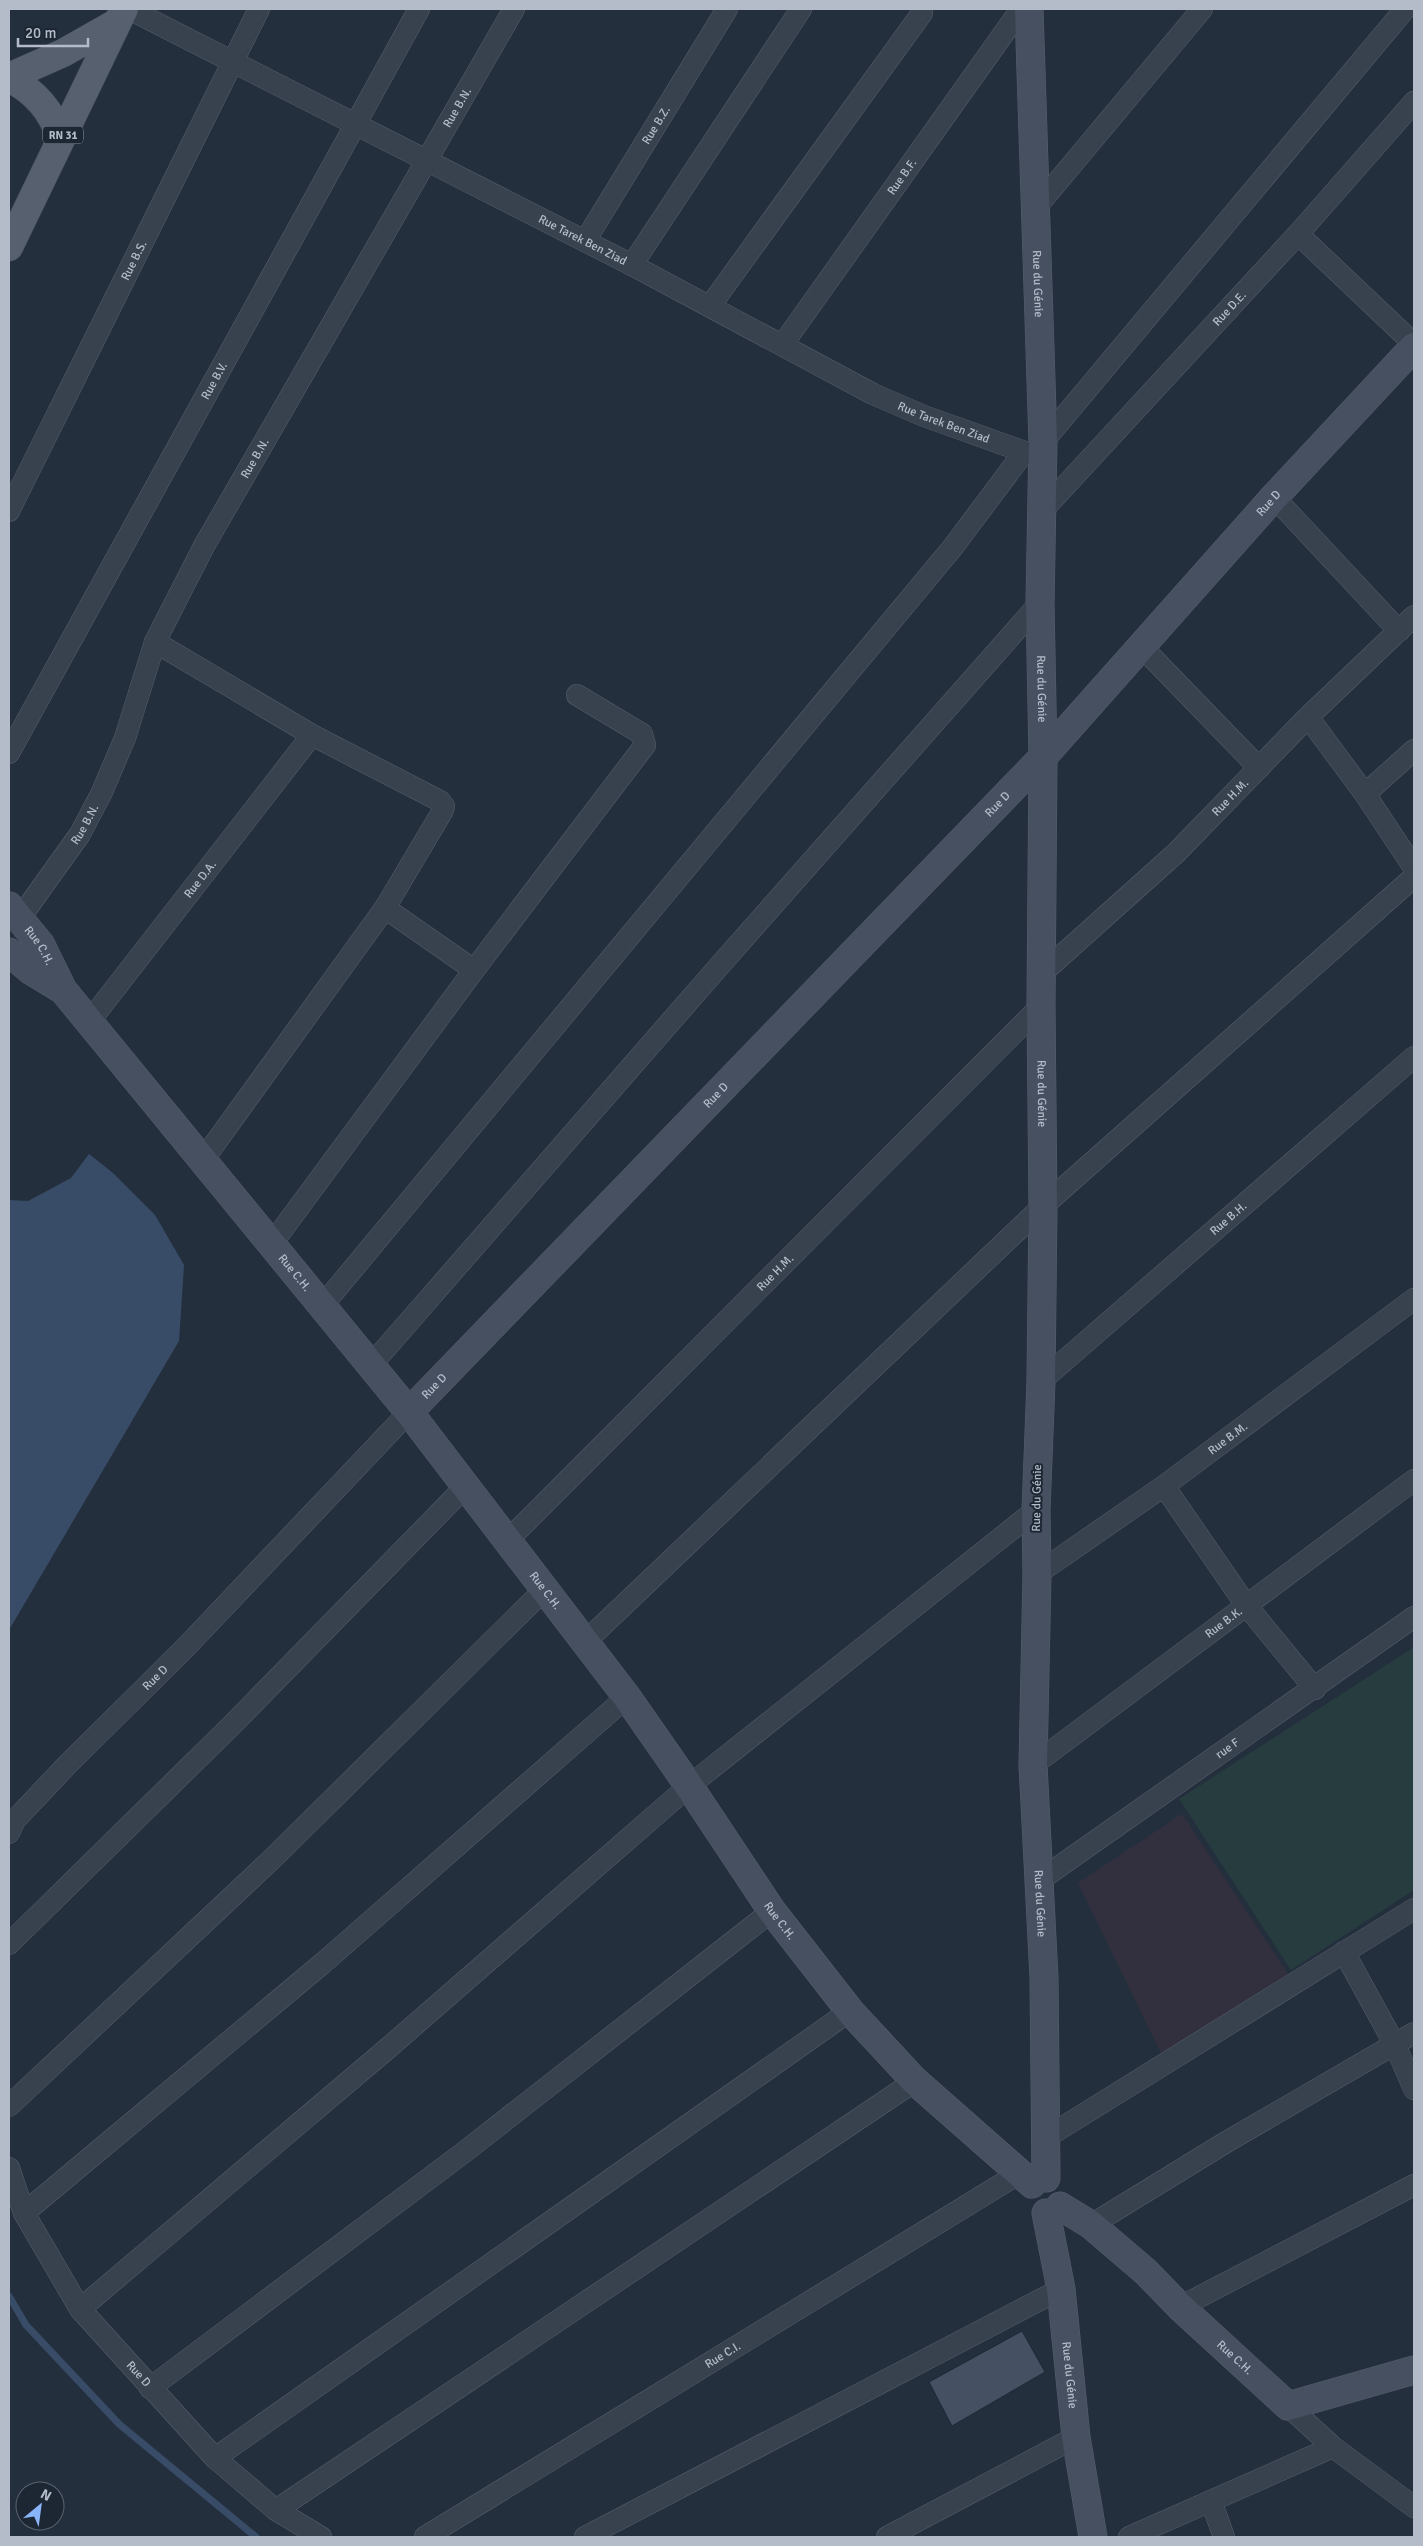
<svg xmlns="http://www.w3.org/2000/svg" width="1423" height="2546" viewBox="0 0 1423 2546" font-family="Signika,sans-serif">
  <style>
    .medical { fill: #32303f }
    .green { fill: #263c3f }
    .water { fill: #394c67 }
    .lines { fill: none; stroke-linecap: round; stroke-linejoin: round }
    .stream { stroke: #394c67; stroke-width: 7 }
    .building { fill: #455162; stroke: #1f2835 }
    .street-casing { stroke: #565f6c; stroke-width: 22 }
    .secondary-casing { stroke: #565f6c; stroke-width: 29 }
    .primary-casing { stroke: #414a57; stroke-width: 29 }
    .street { stroke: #38414e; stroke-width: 21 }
    .secondary { stroke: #465061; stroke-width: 28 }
    .primary { stroke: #56606e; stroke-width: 28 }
    .labels { text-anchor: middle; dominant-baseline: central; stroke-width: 4; stroke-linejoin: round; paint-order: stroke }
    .shield { fill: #1d2633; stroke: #878f9c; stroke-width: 1 }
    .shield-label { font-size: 11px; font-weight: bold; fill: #b4bcc9 }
    .street-label { font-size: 12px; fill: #b4bcc9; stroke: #1d2633 }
  </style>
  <rect width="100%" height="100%" fill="#242f3e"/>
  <!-- medical -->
  <path class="medical" d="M1182,1814L1288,1974L1163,2057L1078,1883Z"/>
  <!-- green -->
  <path class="green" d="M1414,1647V1890L1291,1970L1179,1799Z"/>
  <!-- water -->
  <path class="water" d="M89,1154L113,1173L155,1215L184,1265L179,1341L9,1630V1200L28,1201L71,1178Z"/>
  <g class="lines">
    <!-- stream -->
    <path class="stream" d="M9,2296L26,2325L119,2424L256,2537"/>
  </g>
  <!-- building -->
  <path class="building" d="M1022,2331L1045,2372L952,2426L929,2382Z"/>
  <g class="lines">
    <!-- street casing -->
    <g class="street-casing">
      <g id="street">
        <path id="s1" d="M129,9L632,265L873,394L924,416L1036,456"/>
        <path d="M1034,210L1202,9"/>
        <path d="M1298,234L1414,344"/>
        <path id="s2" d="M585,241L727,9"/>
        <path d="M632,265L801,9"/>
        <path d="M710,306L922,13"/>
        <path id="s3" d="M783,344L1021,9"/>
        <path d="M1043,442L1405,9"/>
        <path d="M1274,497L1399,631"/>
        <path id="s4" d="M9,511L259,9"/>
        <path id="s5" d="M1042,511L1298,234L1414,102"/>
        <path d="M155,642L312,735L440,801L444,806L442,812L385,908L203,1160"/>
        <path d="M1141,646L1259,768"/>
        <path d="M1308,717L1365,794L1414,868"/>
        <path id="s6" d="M9,753L419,9"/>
        <path d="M1365,794L1414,750"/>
        <path d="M385,908L474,970"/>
        <path id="s7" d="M20,918L80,834L102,792L125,738L155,642L204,546L514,9"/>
        <path id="s8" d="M1041,974L1176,853L1308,717L1414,616"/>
        <path id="s9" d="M89,1022L312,735"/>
        <path d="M271,1245L474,970L645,745L642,734L577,695"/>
        <path d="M323,1305L953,547L1024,452"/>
        <path d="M372,1364L714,972L1040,603"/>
        <path id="s10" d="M1041,1381L1414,1057"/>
        <path d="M1164,1486L1246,1605L1315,1689"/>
        <path id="s11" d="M508,1540L1041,1006"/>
        <path id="s12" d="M1037,1574L1164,1486L1414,1299"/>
        <path d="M586,1641L1043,1206L1414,877"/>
        <path id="s13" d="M1033,1765L1414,1480"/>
        <path id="s14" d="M9,1833L15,1820L67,1765L186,1647L409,1412"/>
        <path id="s15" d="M1040,1880L1414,1617"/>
        <path d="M9,1944L233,1724L465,1487"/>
        <path d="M1344,1952L1395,2045L1414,2089"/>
        <path d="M9,2106L271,1860L545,1589"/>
        <path d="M1047,2137L1414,1909"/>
        <path id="s16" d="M9,2168L24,2213L80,2309L215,2458L276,2510L321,2537"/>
        <path d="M24,2213L323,1963L627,1697"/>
        <path d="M1091,2225L1228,2141L1414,2033"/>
        <path d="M1180,2307L1414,2185"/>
        <path d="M80,2309L387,2049L689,1786L1036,1510"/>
        <path d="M150,2388L467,2150L772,1911"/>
        <path d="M1288,2406L1333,2447L1414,2507"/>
        <path d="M215,2458L850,2011"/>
        <path d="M1211,2501L1224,2537"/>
        <path d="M276,2510L915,2081"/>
        <path id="s17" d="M425,2537L1020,2173"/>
        <path d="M585,2537L1061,2289"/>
        <path d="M887,2537L1076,2437"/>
        <path d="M1129,2537L1333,2447"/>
      </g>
    </g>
    <!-- secondary casing -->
    <g class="secondary-casing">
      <g id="secondary">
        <path id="s18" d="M1029,9L1043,442L1040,603L1043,757L1041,1006L1043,1206L1041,1381L1036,1510L1037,1574L1033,1765L1044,1977L1046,2178"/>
        <path id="s19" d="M9,906L41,945L63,990L409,1412L627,1697L689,1786L772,1911L850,2011L915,2081L1032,2184"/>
        <path d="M9,952L30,970L63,990"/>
        <path id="s20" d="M409,1412L1043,757L1274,497L1414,347"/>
        <path id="s21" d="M1060,2206L1091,2225L1146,2272L1180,2307L1288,2406L1414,2370"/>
        <path id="s22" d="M1046,2213L1061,2289L1076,2437L1093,2537"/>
      </g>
    </g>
    <!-- primary casing -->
    <g class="primary-casing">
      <path id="primary" d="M9,77L63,53L116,23
        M9,78C36,92 52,111 61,139
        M9,247L124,9"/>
    </g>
    <!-- street -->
    <use href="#street" class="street"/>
    <!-- secondary -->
    <use href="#secondary" class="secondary"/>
    <!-- primary -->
    <use href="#primary" class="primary"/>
  </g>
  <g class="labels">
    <!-- shield labels -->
    <rect class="shield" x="43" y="126.5" width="40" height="17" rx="4"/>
    <g class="shield-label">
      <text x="63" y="135">RN 31</text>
    </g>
    <!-- street labels -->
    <g class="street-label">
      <text stroke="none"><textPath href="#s7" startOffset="924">Rue B.N.</textPath></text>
      <text stroke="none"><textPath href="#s2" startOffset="136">Rue B.Z.</textPath></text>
      <text stroke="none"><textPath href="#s3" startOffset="205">Rue B.F.</textPath></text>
      <text stroke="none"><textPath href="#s1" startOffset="509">Rue Tarek Ben Ziad</textPath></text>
      <text stroke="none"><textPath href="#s4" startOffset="280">Rue B.S.</textPath></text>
      <text stroke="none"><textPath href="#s18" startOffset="275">Rue du Génie</textPath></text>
      <text stroke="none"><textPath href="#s5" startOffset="276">Rue D.E.</textPath></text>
      <text stroke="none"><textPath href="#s6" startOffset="425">Rue B.V.</textPath></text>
      <text stroke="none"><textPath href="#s1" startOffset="914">Rue Tarek Ben Ziad</textPath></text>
      <text stroke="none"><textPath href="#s7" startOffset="519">Rue B.N.</textPath></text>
      <text stroke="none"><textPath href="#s20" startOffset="1251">Rue D</textPath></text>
      <text stroke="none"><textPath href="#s18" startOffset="680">Rue du Génie</textPath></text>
      <text stroke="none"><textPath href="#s8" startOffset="259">Rue H.M.</textPath></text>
      <text stroke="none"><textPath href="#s20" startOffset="846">Rue D</textPath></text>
      <text stroke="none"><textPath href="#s7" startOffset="114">Rue B.N.</textPath></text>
      <text stroke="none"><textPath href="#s9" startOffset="181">Rue D.A.</textPath></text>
      <text stroke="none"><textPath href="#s19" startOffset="50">Rue C.H.</textPath></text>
      <text stroke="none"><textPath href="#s18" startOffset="1085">Rue du Génie</textPath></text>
      <text stroke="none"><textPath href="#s20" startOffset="441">Rue D</textPath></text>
      <text stroke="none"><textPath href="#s10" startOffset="248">Rue B.H.</textPath></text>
      <text stroke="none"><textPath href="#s19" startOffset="466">Rue C.H.</textPath></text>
      <text stroke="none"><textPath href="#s11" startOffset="378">Rue H.M.</textPath></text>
      <text stroke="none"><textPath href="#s20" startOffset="36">Rue D</textPath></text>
      <text stroke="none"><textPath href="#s12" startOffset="234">Rue B.M.</textPath></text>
      <text transform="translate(1037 1498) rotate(-89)">Rue du Génie</text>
      <text stroke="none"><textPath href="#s19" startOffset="871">Rue C.H.</textPath></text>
      <text stroke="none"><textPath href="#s13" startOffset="238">Rue B.K.</textPath></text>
      <text stroke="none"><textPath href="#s14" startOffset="214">Rue D</textPath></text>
      <text stroke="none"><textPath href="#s15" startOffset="229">rue F</textPath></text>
      <text stroke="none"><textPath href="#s18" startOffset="1895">Rue du Génie</textPath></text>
      <text stroke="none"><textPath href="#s19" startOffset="1276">Rue C.H.</textPath></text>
      <text stroke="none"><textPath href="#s17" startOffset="349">Rue C.I.</textPath></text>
      <text stroke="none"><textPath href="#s21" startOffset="232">Rue C.H.</textPath></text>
      <text stroke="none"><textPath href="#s16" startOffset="246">Rue D</textPath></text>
      <text stroke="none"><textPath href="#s22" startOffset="164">Rue du Génie</textPath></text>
    </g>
  </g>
  <!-- border -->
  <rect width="1423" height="2546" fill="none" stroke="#b4bcc9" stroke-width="20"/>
  <!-- north arrow -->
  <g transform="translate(40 2506) rotate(29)"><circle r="24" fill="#1d2633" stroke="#59626f"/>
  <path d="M0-4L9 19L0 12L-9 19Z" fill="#8ab4f8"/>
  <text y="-8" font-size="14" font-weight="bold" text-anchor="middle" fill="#b4bcc9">N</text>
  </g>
  <!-- scale -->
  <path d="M18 38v8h70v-8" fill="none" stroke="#b4bcc9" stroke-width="2.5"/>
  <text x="25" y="38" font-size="15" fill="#b4bcc9" stroke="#1d2633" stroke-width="4" paint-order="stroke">20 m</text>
</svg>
